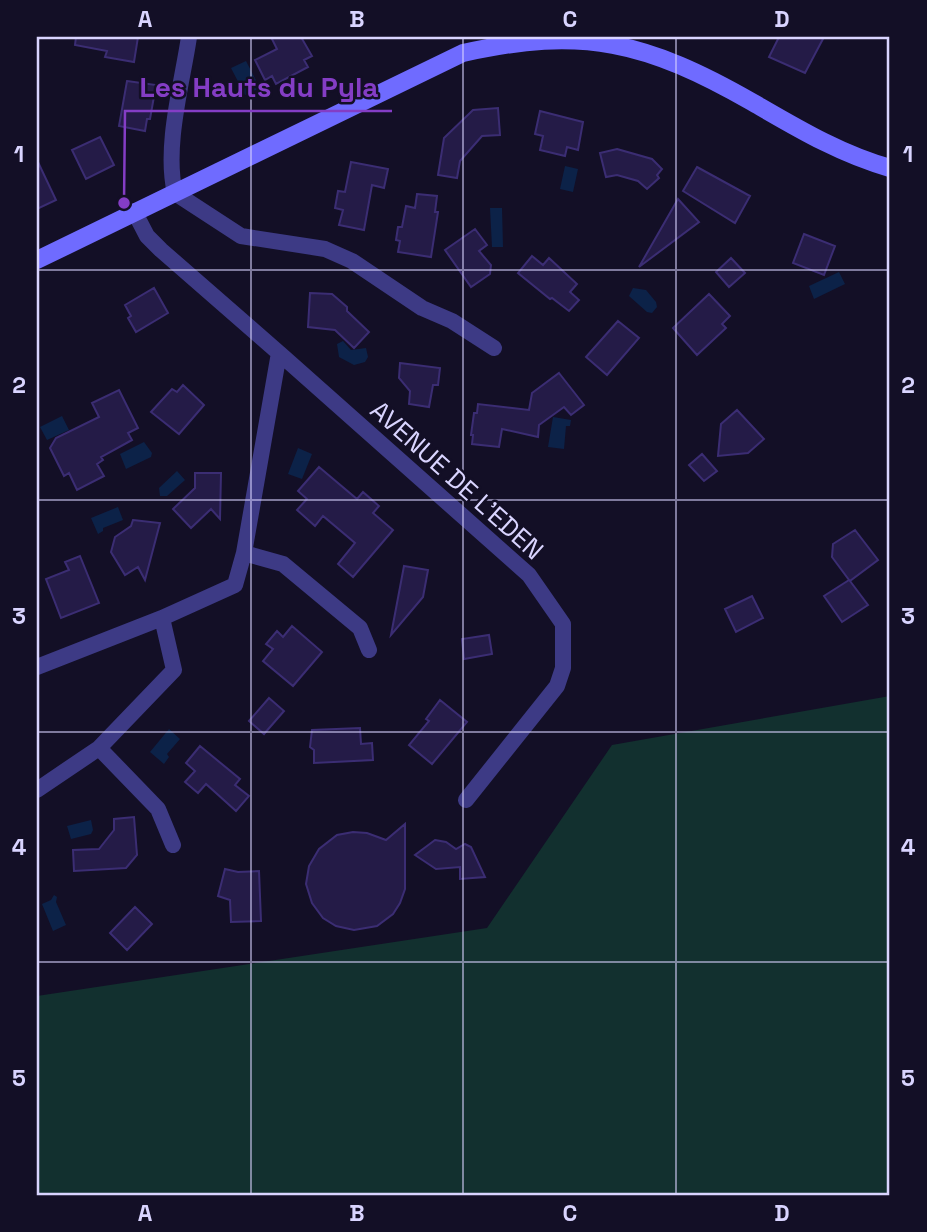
<svg xmlns="http://www.w3.org/2000/svg" width="927" height="1232" viewBox="0 0 927 1232" font-family="'Space Grotesk',sans-serif">
  <style>
    .green { fill: #12302f }
    .water { fill: #0c2248 }
    .building { fill: #241b47; stroke: #3b2d73; stroke-width: 2 }
    .lines { fill: none; stroke-linecap: round; stroke-linejoin: round }
    .minor { stroke: #3d3a85; stroke-width: 16 }
    .secondary { stroke: #6f6bff; stroke-width: 18 }
    .grid { fill: none; stroke: #d9d4ff; stroke-width: 2; stroke-opacity: 0.55 }
    .labels { text-anchor: middle; dominant-baseline: central; stroke-width: 5; stroke-linejoin: round; paint-order: stroke }
    .street-label { font-size: 26px; fill: #d9d4ff; stroke: #130f26 }
    .leader { fill: none; stroke: #843dc5; stroke-width: 2.5 }
    .callout-dot { fill: #843dc5; stroke: #130f26; stroke-width: 2.5 }
    .callout-label { font-size: 28px; text-anchor: middle; font-weight: bold; fill: #843dc5; stroke: #130f26; stroke-width: 5; stroke-linejoin: round; paint-order: stroke }
    .neatline { fill: none; stroke: #d9d4ff; stroke-width: 2.5 }
    .grid-label { font-size: 23px; text-anchor: middle; font-weight: bold; fill: #d9d4ff }
  </style>
  <rect width="100%" height="100%" fill="#130f26"/>
  <!-- green -->
  <path class="green" d="M890,696V1195H37V996L487,928L612,745Z"/>
  <!-- water -->
  <path class="water" d="M246,61L260,88L245,95L231,68Z
    M565,166L578,169L573,192L560,189Z
    M490,208H502L503,247H492Z
    M839,272L845,284L814,299L809,286Z
    M633,288L646,290L656,302L657,307L652,313L647,312L629,296Z
    M343,341L351,350L366,348L368,357L365,362L354,365L339,357L337,344Z
    M62,416L69,430L47,440L40,427Z
    M553,417L571,420L570,426H566L564,449L548,447Z
    M144,442L152,453L151,457L126,469L120,454Z
    M298,448L312,454L302,479L288,474Z
    M177,471L185,480L167,496H160L159,488Z
    M118,507L123,520L103,528V531L98,534L91,518Z
    M169,729L180,739L167,754L169,757L164,764L150,752Z
    M91,820L93,830L91,834L71,839L67,826Z
    M54,895L57,897L56,902L66,925L53,931L42,904L51,900Z"/>
  <!-- building -->
  <path class="building" d="M76,37H138L134,62L105,57L107,51L75,45Z
    M271,37H301L312,56L304,60L308,67L276,84L272,76L265,80L255,60L277,49Z
    M779,37H824L805,73L769,57Z
    M127,81L156,85L150,119H147L145,131L119,126Z
    M498,108L500,135L482,136L460,161L457,178L438,175L444,138L473,110Z
    M540,111L583,122L578,150L567,147L565,156L540,150L543,136L535,134Z
    M100,137L114,165L86,179L72,150Z
    M617,149L652,159L662,169L657,175L659,178L647,189L638,181L617,175L606,177L600,153Z
    M37,160L56,200L37,209Z
    M351,162L388,169L384,188L372,185L364,230L339,225L343,210L335,208L338,191L345,192Z
    M697,167L750,196L735,223L683,191Z
    M417,194L437,196L435,212H438L431,257L398,252L400,241L396,240L398,227H402L406,206L415,208Z
    M678,199L699,222L639,267Z
    M475,229L487,245L479,251L491,265L490,274L471,287L445,250Z
    M804,234L835,246L824,275L793,263Z
    M532,256L543,265L549,258L577,284L570,292L579,300L569,311L552,298L550,299L518,273Z
    M731,258L745,273L729,287L716,272Z
    M154,288L168,313L136,332L128,318L131,316L125,305Z
    M310,293L332,294L347,307V311L369,332L354,348L335,330L308,327Z
    M709,294L730,316L722,324L726,328L697,355L673,328Z
    M618,321L639,338L607,375L586,357Z
    M400,363L440,368L438,385H433L429,407L409,404L410,391L399,378Z
    M559,373L584,405L571,415L564,407L539,425L538,437L502,429L499,447L472,444L473,435H471L474,413H477L478,404L529,410L532,393Z
    M183,385L204,405L179,434L151,412L172,389L177,392Z
    M119,390L138,428L128,433L132,440L101,457L103,460L97,464L104,476L77,490L69,473L64,476L50,448L56,438L99,417L92,403Z
    M737,410L764,439L748,453L718,456L721,424Z
    M702,454L717,471L704,481L689,465Z
    M319,467L357,499L363,492L379,506L373,513L393,530L353,577L338,564L355,543L323,516L315,526L297,510L307,499L298,491Z
    M195,473H221L220,519L211,509L191,528L173,509L195,488Z
    M133,520L160,523L145,580L138,567L125,575L111,552L115,537L131,526Z
    M855,530L878,560L850,581L868,605L842,622L824,596L849,580L832,557L833,544Z
    M80,556L99,603L61,618L46,579L69,570L65,562Z
    M404,566L428,570L423,597L391,635Z
    M752,596L763,618L736,632L725,609Z
    M292,626L322,652L293,686L263,661L273,649L266,644L277,631L283,637Z
    M489,635L492,654L464,659L462,639Z
    M269,698L284,711L264,734L249,721Z
    M440,700L467,722L432,764L409,745L429,721L426,719Z
    M360,728L361,744L372,743L373,760L314,763V750L310,747L312,730Z
    M200,746L240,779L235,785L249,796L236,811L206,784L198,793L185,782L195,771L186,763Z
    M134,817L137,855L126,868L74,871L73,850L99,849L114,830V819Z
    M405,824V889L400,903L393,914L377,926L354,930L336,926L323,918L312,903L306,884L309,866L319,849L337,835L353,832L367,833L386,840Z
    M435,840L446,842L456,849L465,844L471,847L485,877L460,879V867L436,869L415,855Z
    M225,869L238,872L259,871L261,921L231,922L230,900L218,896Z
    M135,907L152,924L127,950L110,933Z"/>
  <g class="lines">
    <!-- minor -->
    <path class="minor" d="M189,37C182,84 164,147 175,193L241,236L325,249L352,261L422,308L452,321L494,348
      M279,353L529,575L563,624V668L557,686L466,800
      M244,553L283,564L360,628L369,650
      M37,667L162,618L235,585L244,553L279,353L161,250L147,236L134,211
      M99,748L158,809L173,845
      M37,790L99,748L174,670L162,618"/>
    <!-- secondary -->
    <path class="secondary" d="M37,260L463,53C583,26 647,42 752,102C797,128 840,154 890,168"/>
  </g>
  <!-- grid -->
  <path class="grid" d="M251,37V1195M463,37V1195M676,37V1195M37,270H890M37,500H890M37,732H890M37,962H890"/>
  <g class="labels">
    <!-- street labels -->
    <g class="street-label">
      <text transform="translate(457 480) rotate(42)">AVENUE DE L'EDEN</text>
    </g>
  </g>
  <!-- callouts -->
  <path class="leader" d="M124 203L125 111H392"/>
  <circle class="callout-dot" cx="124" cy="203" r="7"/>
  <g class="callout-label">
    <text x="259" y="97">Les Hauts du Pyla</text>
  </g>
  <!-- border -->
  <rect width="927" height="1232" fill="none" stroke="#130f26" stroke-width="77"/>
  <rect x="38" y="38" width="850" height="1156" class="neatline"/>
  <g class="grid-label">
    <text x="145" y="27">A</text>
    <text x="357" y="27">B</text>
    <text x="570" y="27">C</text>
    <text x="782" y="27">D</text>
    <text x="19" y="162">1</text>
    <text x="908" y="162">1</text>
    <text x="19" y="393">2</text>
    <text x="908" y="393">2</text>
    <text x="19" y="624">3</text>
    <text x="908" y="624">3</text>
    <text x="19" y="855">4</text>
    <text x="908" y="855">4</text>
    <text x="19" y="1086">5</text>
    <text x="908" y="1086">5</text>
    <text x="145" y="1221">A</text>
    <text x="357" y="1221">B</text>
    <text x="570" y="1221">C</text>
    <text x="782" y="1221">D</text>
  </g>
</svg>
